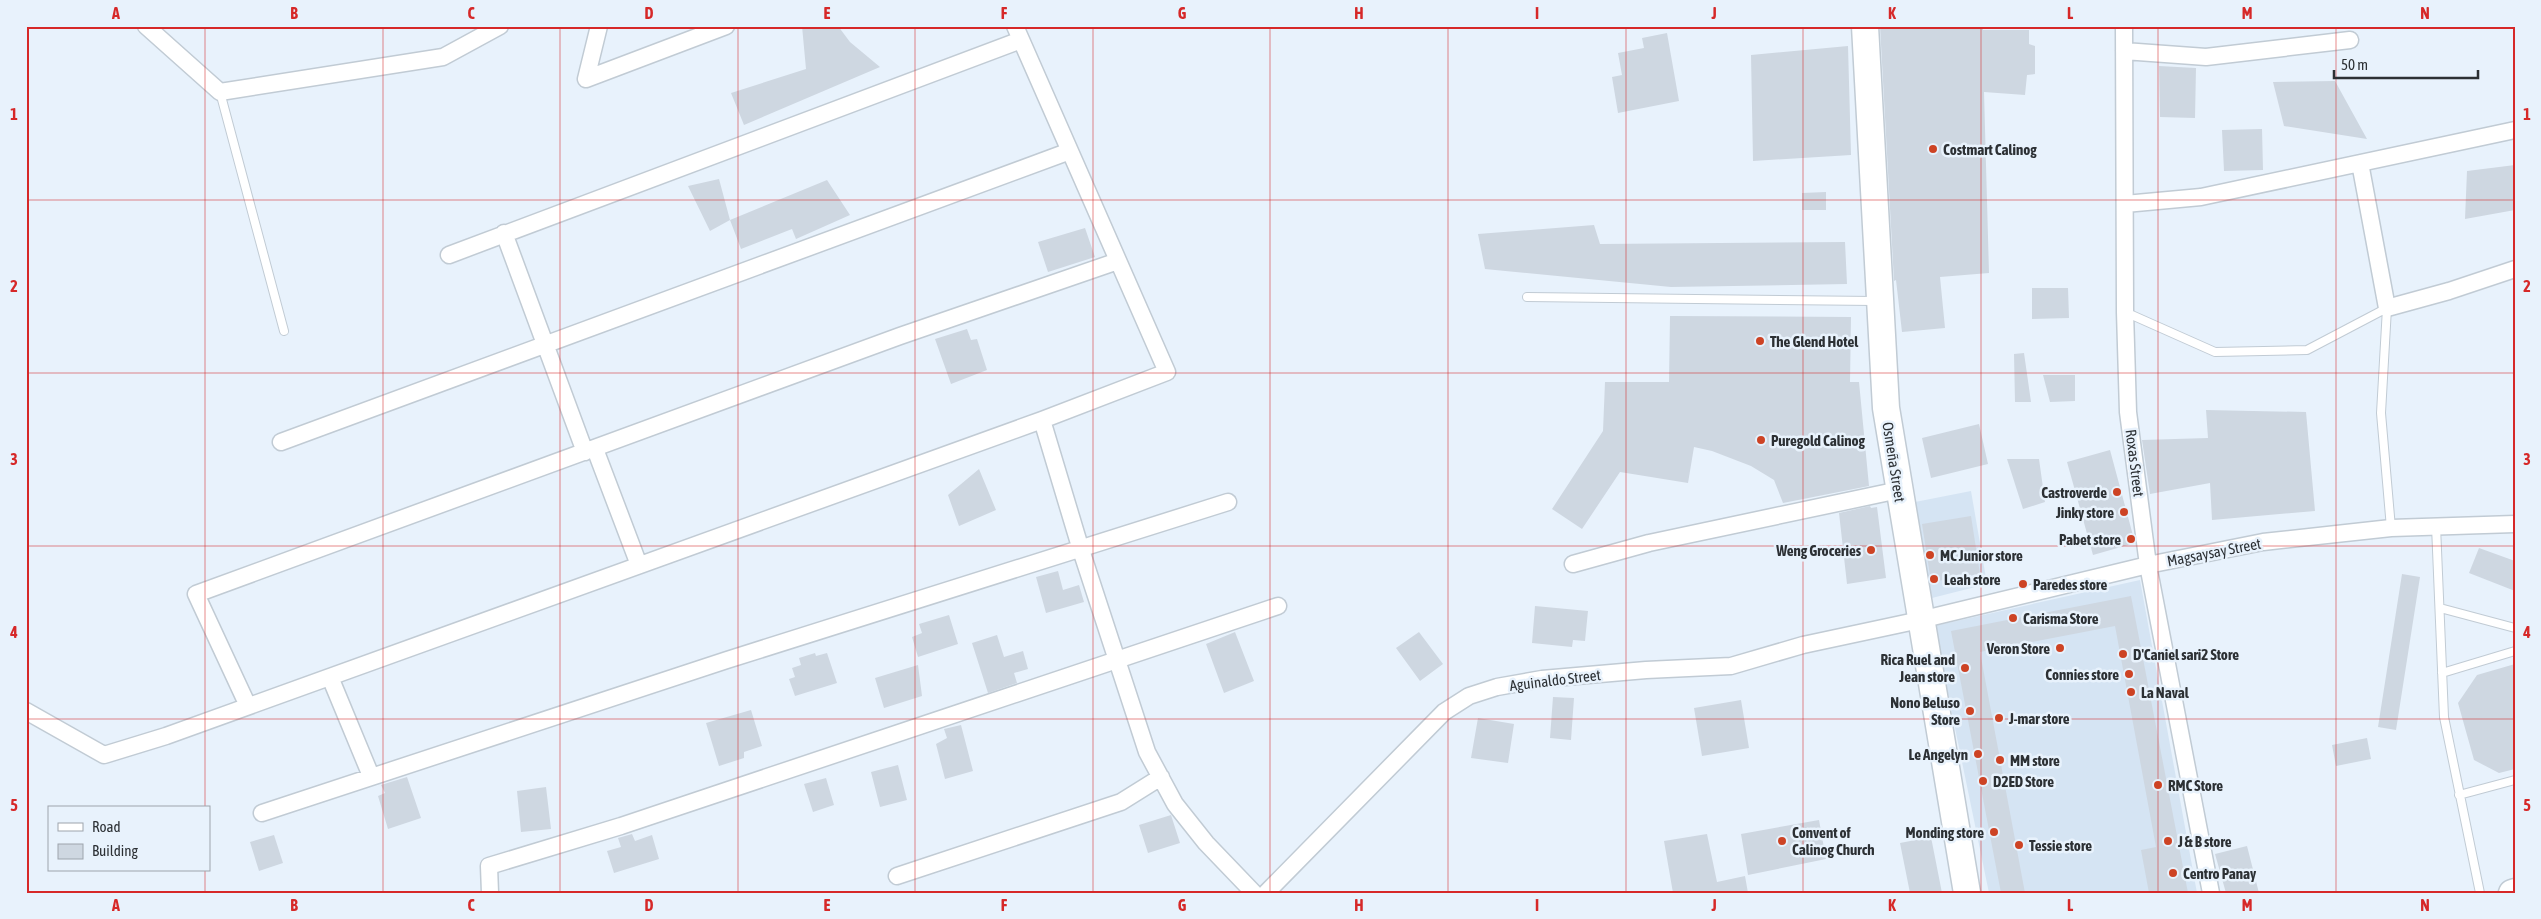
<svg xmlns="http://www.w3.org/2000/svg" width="2541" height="919" viewBox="0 0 2541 919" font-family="'Asap Condensed',sans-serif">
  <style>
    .built { fill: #d5e4f3 }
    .building { fill: #ced7e1 }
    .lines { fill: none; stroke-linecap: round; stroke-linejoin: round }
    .service-casing { stroke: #c1cbd4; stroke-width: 10 }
    .minor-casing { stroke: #c1cbd4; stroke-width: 19 }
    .primary-casing { stroke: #c1cbd4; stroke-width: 29 }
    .service { stroke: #fff; stroke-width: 8 }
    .minor { stroke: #fff; stroke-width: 16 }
    .primary { stroke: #fff; stroke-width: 26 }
    .grid { fill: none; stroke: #d62828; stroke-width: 1; stroke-opacity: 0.55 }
    .poi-dot { fill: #cd4324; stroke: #e8f2fc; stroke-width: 2 }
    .labels { text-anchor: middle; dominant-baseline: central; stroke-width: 5; stroke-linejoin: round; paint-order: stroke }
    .poi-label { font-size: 15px; font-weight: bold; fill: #2c3034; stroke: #e8f2fc; text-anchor: start }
    .street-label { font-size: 15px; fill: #2c3034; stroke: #e8f2fc }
    .neatline { fill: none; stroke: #d62828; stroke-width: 2 }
    .grid-label { font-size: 16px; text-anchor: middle; font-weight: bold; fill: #d62828 }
  </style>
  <rect width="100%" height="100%" fill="#e8f2fc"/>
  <!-- built -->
  <path class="built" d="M1971,491L1987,584L1932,598L1915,502Z
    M2140,580L2197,893H1989L1934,626Z"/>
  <!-- building -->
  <path class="building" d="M802,26H838L850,42L880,67L744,125L731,93L806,69Z
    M1880,26H1983V30H2029V44L2035,46V74L2027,75L2025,95L1984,92L1989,273L1940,277L1945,328L1902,332L1896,280L1894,281Z
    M1667,33L1679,101L1618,113L1612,77L1622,75L1618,53L1644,48L1642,38Z
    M1848,46L1851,155L1753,161L1751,55Z
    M2159,66L2196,68L2195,118L2160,117Z
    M2335,81L2367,139L2284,126L2273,82Z
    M2262,129L2263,170L2224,171L2222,130Z
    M2515,165V210L2465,219L2467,171Z
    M719,179L730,220L710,231L688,186Z
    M827,180L850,215L796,239L792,229L741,249L730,220Z
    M1826,192V210H1802V193Z
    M1594,225L1600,244L1845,242L1847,284L1671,287L1485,269L1478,234Z
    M1085,228L1095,257L1048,272L1038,242Z
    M2032,288H2068L2069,318L2032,319Z
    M1670,316L1851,317L1850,382H1859L1869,486L1783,503L1774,480L1751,466L1712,451L1694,447L1688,483L1620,472L1582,529L1552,509L1603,431L1605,382H1669Z
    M967,329L971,340L977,339L987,370L951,384L935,339Z
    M2024,353L2031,402H2015L2014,354Z
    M2043,375H2075V401L2050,402Z
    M2206,410L2306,412L2315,511L2212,520L2210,483L2150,494L2142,440L2208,438Z
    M1979,424L1988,464L1931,478L1922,438Z
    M2110,450L2135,543L2093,555L2067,462Z
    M2007,459H2039L2045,502L2023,509Z
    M979,469L996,510L959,526L948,495Z
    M1870,506L1871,508L1877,507L1886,578L1847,584L1839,513Z
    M1971,516L1980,574L1931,582L1922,524Z
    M2479,548L2515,561V591L2469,573Z
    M1058,571L1063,590L1079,585L1084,602L1046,613L1036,577Z
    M2402,574L2420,577L2396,730L2378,727Z
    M2131,596L2188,893H2149L2141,850L2156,847L2115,626L1980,652L2025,893H2001L1951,631Z
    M1535,606L1588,611L1585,641L1573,640L1572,647L1532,643Z
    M949,615L958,644L918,657L912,637L922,633L919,624Z
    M1235,632L1254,681L1224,693L1206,644Z
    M1419,632L1443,664L1420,681L1396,648Z
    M997,635L1004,657L1023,651L1028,669L1014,673L1017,683L988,693L972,643Z
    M815,653L816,656L827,653L837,683L795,696L789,679L795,677L792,668L801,665L799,658Z
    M2515,664V769L2499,773L2474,760L2458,703L2477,675Z
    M918,665L922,696L884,708L875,678Z
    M1553,697L1574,698L1571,740L1550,738Z
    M1741,700L1749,748L1702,756L1694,708Z
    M751,710L762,746L744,752V758L719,766L706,723Z
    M1478,718L1514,724L1508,763L1471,758Z
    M961,725L973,771L945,779L936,744L947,738L944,729Z
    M2367,738L2371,759L2336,766L2332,745Z
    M898,765L907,800L880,807L871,772Z
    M407,777L421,818L388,829L378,796L385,793L381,785Z
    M826,778L834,805L813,812L804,784Z
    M546,787L551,829L521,832L517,791Z
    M1171,815L1180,843L1148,853L1139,825Z
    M1819,820L1826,859L1748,875L1741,834Z
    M632,834L635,841L652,835L659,859L614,873L607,851L621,847L618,838Z
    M1707,834L1717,882L1745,876L1748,893H1673L1664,841Z
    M274,835L283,863L259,871L250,842Z
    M1931,837L1942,893H1910L1900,843Z
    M2247,846L2259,893H2226L2215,854Z"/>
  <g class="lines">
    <!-- service casing -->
    <g class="service-casing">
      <path id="service" d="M220,92L284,331
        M1527,297L1875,301
        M2125,312L2215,352L2307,350L2387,308L2381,413L2391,528
        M2436,526L2444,717L2480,893
        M2440,608L2515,628
        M2442,673L2515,651
        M2459,795L2515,780"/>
    </g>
    <!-- minor casing -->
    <g class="minor-casing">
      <path id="minor" d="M146,26L220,92L443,57L500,26
        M2124,26L2125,312L2128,412L2148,565L2211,893
        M2124,51L2206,57L2350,40
        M586,79L726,26
        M586,79L599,26
        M2360,163L2387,308L2449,291L2515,269
        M2125,204L2201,197L2515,130
        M504,233L585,452
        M449,255L1021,40
        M1042,420L1081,550L1147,752L1175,804L1206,843L1254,893
        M281,442L1070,151
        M595,449L639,565
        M1573,564L1649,543L1899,490
        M330,677L371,776
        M248,706L196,594L900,336L1118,261
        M26,711L104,755L166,736L1042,420L1167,372L1015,26
        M262,813L727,660L1228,502
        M897,876L1121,802L1161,777
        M490,893L489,866L621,826L1278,606
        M1266,893L1444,712L1469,696L1497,687L1542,679L1646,670L1731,666L1803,645L1920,620L2148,565L2263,542L2391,528L2515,524"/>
    </g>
    <!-- primary casing -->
    <g class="primary-casing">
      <path id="primary" d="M1865,26L1886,408L1967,893
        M2512,893L2515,892"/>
    </g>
    <!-- service -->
    <use href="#service" class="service"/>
    <!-- minor -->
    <use href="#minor" class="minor"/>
    <!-- primary -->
    <use href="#primary" class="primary"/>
  </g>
  <!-- grid -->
  <path class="grid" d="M205,26V808M383,26V893M560,26V893M738,26V893M915,26V893M1093,26V893M1270,26V893M1448,26V893M1626,26V893M1803,26V893M1981,26V893M2158,26V893M2336,26V893M26,200H2515M26,373H2515M26,546H2515M26,719H2515M205,870V893"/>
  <!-- markers -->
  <g class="poi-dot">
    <circle cx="1933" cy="149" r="5"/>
    <circle cx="1760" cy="341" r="5"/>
    <circle cx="1761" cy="440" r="5"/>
    <circle cx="2117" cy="492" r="5"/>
    <circle cx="2124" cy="512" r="5"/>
    <circle cx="2131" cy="539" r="5"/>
    <circle cx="1871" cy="550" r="5"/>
    <circle cx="1930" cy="555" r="5"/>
    <circle cx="1934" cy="579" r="5"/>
    <circle cx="2023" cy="584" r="5"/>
    <circle cx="2013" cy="618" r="5"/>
    <circle cx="2060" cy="648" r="5"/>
    <circle cx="2123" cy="654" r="5"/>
    <circle cx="1965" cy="668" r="5"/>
    <circle cx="2129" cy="674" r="5"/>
    <circle cx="2131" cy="692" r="5"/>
    <circle cx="1970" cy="711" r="5"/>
    <circle cx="1999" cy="718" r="5"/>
    <circle cx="1978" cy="754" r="5"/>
    <circle cx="2000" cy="760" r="5"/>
    <circle cx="1983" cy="781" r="5"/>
    <circle cx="2158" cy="785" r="5"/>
    <circle cx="1994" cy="832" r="5"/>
    <circle cx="1782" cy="841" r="5"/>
    <circle cx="2168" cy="841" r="5"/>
    <circle cx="2019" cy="845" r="5"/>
    <circle cx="2173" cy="873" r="5"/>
  </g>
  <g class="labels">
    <!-- poi labels -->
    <g class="poi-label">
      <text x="1943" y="149">Costmart Calinog</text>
      <text x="1770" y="341">The Glend Hotel</text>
      <text x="1771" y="440">Puregold Calinog</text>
      <text x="2107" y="492" text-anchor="end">Castroverde</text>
      <text x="2114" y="512" text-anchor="end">Jinky store</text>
      <text x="2121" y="539" text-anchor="end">Pabet store</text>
      <text x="1861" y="550" text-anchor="end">Weng Groceries</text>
      <text x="1940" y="555">MC Junior store</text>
      <text x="1944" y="579">Leah store</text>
      <text x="2033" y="584">Paredes store</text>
      <text x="2023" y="618">Carisma Store</text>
      <text x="2050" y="648" text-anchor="end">Veron Store</text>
      <text x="2133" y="654">D'Caniel sari2 Store</text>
      <text x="1955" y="659" text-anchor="end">Rica Ruel and<tspan x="1955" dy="17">Jean store</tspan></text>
      <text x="2119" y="674" text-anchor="end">Connies store</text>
      <text x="2141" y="692">La Naval</text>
      <text x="1960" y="702" text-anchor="end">Nono Beluso<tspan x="1960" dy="17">Store</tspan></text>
      <text x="2009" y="718">J-mar store</text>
      <text x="1968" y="754" text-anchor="end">Le Angelyn</text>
      <text x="2010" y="760">MM store</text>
      <text x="1993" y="781">D2ED Store</text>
      <text x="2168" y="785">RMC Store</text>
      <text x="1792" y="832">Convent of<tspan x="1792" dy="17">Calinog Church</tspan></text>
      <text x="1984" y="832" text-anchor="end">Monding store</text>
      <text x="2178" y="841">J &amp; B store</text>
      <text x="2029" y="845">Tessie store</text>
      <text x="2183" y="873">Centro Panay</text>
    </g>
    <!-- street labels -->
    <g class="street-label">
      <text transform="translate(1894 462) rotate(81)">Osmeña Street</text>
      <text transform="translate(2135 463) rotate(83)">Roxas Street</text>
      <text transform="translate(2214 552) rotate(-11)">Magsaysay Street</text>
      <text transform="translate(1555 680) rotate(-7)">Aguinaldo Street</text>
    </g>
  </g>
  <!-- border -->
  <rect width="2541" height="919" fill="none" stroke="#e8f2fc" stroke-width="55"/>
  <!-- legend -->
  <rect x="48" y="806" width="162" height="65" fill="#e8f2fc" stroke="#9da4ac"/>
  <rect x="58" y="823" width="25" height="8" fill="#ffffff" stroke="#9da4ac"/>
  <text x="92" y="832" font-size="15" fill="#2c3034">Road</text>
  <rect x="58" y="844" width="25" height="15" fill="#ced7e1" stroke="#9da4ac"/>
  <text x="92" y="856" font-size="15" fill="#2c3034">Building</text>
  <!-- scale -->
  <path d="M2334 70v8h144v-8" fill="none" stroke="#2c3034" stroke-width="2.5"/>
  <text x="2341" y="70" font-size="15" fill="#2c3034" stroke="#e8f2fc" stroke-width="4" paint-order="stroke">50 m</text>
  <rect x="28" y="28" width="2486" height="864" class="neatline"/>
  <g class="grid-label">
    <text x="116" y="19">A</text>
    <text x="294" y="19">B</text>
    <text x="471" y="19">C</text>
    <text x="649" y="19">D</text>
    <text x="827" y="19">E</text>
    <text x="1004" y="19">F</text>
    <text x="1182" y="19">G</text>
    <text x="1359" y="19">H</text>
    <text x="1537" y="19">I</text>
    <text x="1714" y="19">J</text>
    <text x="1892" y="19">K</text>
    <text x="2070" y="19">L</text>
    <text x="2247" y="19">M</text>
    <text x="2425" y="19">N</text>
    <text x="14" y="120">1</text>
    <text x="2527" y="120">1</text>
    <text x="14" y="292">2</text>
    <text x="2527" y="292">2</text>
    <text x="14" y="465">3</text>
    <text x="2527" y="465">3</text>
    <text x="14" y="638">4</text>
    <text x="2527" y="638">4</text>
    <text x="14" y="811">5</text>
    <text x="2527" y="811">5</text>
    <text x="116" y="911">A</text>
    <text x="294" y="911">B</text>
    <text x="471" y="911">C</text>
    <text x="649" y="911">D</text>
    <text x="827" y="911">E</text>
    <text x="1004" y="911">F</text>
    <text x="1182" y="911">G</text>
    <text x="1359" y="911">H</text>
    <text x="1537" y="911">I</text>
    <text x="1714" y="911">J</text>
    <text x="1892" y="911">K</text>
    <text x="2070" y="911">L</text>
    <text x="2247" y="911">M</text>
    <text x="2425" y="911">N</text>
  </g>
</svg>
